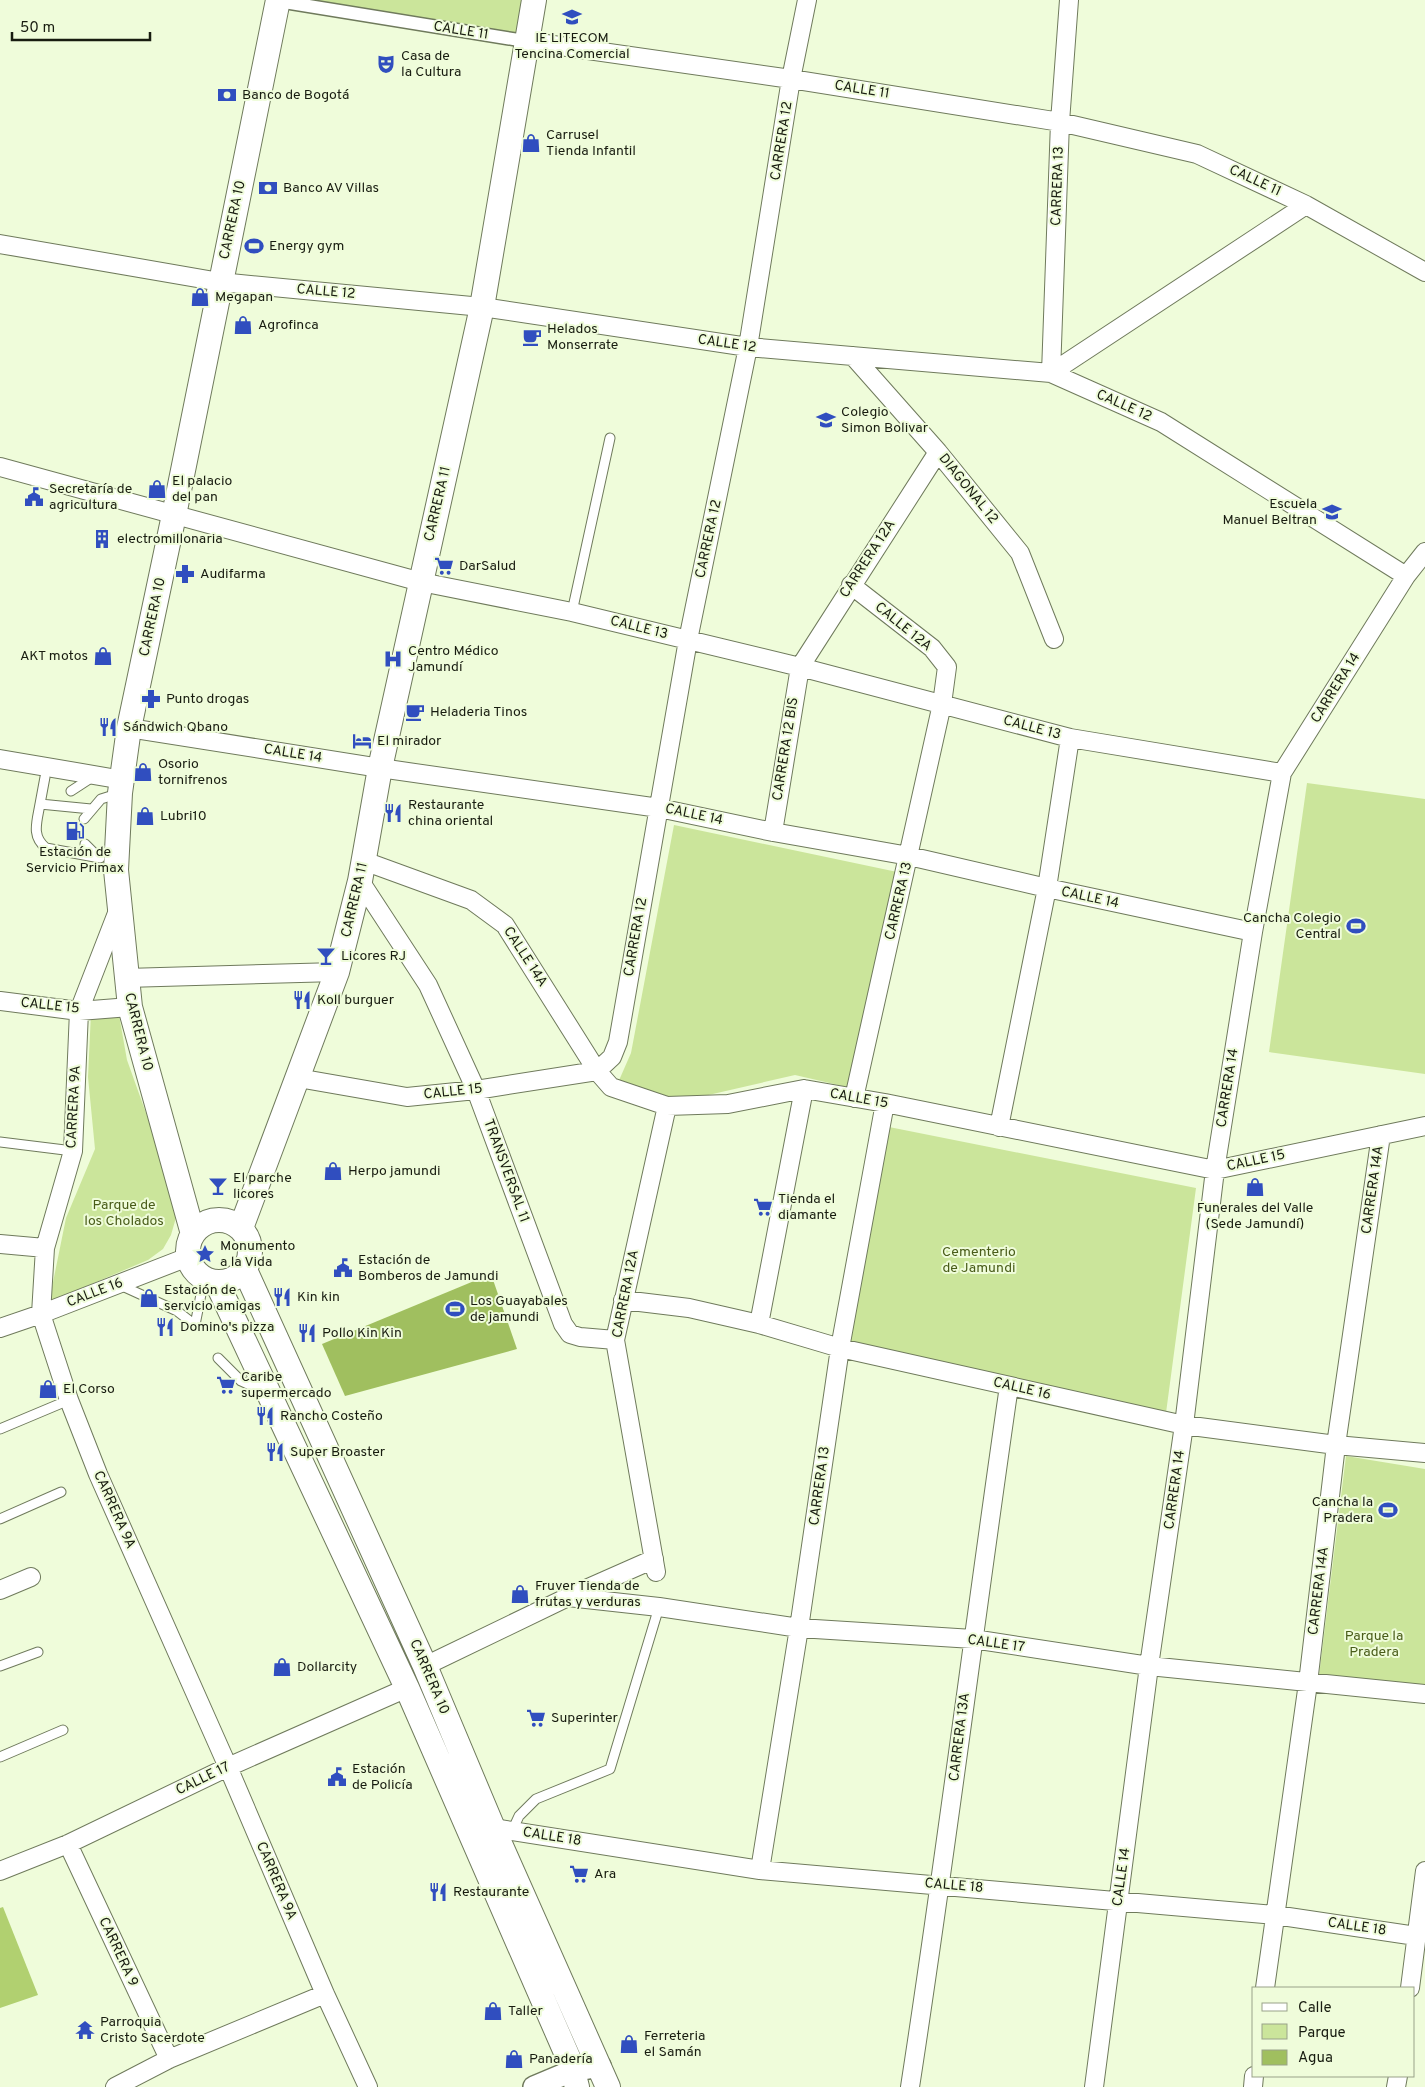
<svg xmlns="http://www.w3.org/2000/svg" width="1425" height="2087" viewBox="0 0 1425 2087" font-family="Overpass,sans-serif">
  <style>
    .green { fill: #cbe59b }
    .forest { fill: #b1d070 }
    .water { fill: #a0bf5f }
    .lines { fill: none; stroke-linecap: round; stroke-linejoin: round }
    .service-casing { stroke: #6f7a5c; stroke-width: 11 }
    .pedestrian-casing { stroke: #6f7a5c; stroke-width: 15 }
    .minor-casing { stroke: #6f7a5c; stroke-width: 20 }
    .tertiary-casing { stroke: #6f7a5c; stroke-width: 24 }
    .secondary-casing { stroke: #6f7a5c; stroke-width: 26 }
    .service { stroke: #fff; stroke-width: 9 }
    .pedestrian { stroke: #fff; stroke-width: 12 }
    .minor { stroke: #fff; stroke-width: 18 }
    .tertiary { stroke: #fff; stroke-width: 21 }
    .secondary { stroke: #fff; stroke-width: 24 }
    .labels { text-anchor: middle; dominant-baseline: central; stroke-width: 4; stroke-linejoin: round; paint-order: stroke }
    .street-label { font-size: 14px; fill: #181c10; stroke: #effcda }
    .poi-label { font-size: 14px; fill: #181c10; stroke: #effcda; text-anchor: start }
    .park-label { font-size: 14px; fill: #495c19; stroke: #effcda }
  </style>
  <rect width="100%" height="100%" fill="#effcda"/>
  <!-- green -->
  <path class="green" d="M278,0H534L525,41Z
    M1307,783L1425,799V1074L1269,1052Z
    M674,825L902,873L847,1087L795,1075L669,1104L617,1085L631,1053Z
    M91,1013L119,1015L127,1060L166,1169L177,1214L171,1235L163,1249L148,1260L49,1302L66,1218L95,1149L88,1077Z
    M889,1127L1196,1188L1166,1413L847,1349Z
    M1346,1456L1425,1469V1699L1317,1692Z"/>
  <!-- forest -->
  <path class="forest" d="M3,1907L38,1995L0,2008V1908Z"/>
  <!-- water -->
  <path class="water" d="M491,1274L517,1349L345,1396L322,1344Z"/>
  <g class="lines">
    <!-- service casing -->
    <g class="service-casing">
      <path id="service" d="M572,612L610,438
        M71,791L94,776
        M40,804L45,777
        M91,809L40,804C37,822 31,836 46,848L100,858
        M84,819L101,799L117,794
        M85,844L97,856
        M0,1142L73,1151
        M120,1285L177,1311L195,1325L204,1279
        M218,1358L241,1381L261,1390
        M0,1429L69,1400
        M0,1519L61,1492
        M0,1666L38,1652
        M0,1757L63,1730
        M512,1831L519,1816L536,1799L610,1769L659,1607"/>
    </g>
    <!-- pedestrian casing -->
    <g class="pedestrian-casing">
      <path id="pedestrian" d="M278,1L525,41"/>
    </g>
    <!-- minor casing -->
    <g class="minor-casing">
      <path id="minor" d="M525,41L791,79L1060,122L1197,154L1306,205L1425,272
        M0,244L220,282L482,307L748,347L1051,373L1161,422L1406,576
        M853,356L938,452L1020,553L1054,639
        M1051,373L1060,122L1069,0
        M1051,373L1306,205
        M0,467L421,582L572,612L800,667L1070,738L1282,773
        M851,585L932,648L947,667L942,704L854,1098
        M129,728L380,768L659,808L773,832L909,856L1047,888L1253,932
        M0,759L123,780
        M773,832L800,667L938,452
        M364,861L471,900L505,925L597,1071L611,1087L667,1106L728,1104L804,1089L885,1103L1215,1170L1425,1126
        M360,881L428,985L476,1090L563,1324L570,1334L580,1337L615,1340
        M119,908L79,1011L73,1151L45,1248L41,1314L69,1400L98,1474L228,1767L325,1994L368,2087
        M126,978L337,972
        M0,1001L79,1011L130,1007
        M597,1071L612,1057L618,1042L688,640L748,347L791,79L807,0
        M298,1078L407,1097L476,1090L597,1071
        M999,1127L1047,888L1070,738
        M0,1244L45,1248
        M623,1300L689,1308L759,1324L840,1348L1184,1425L1336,1445L1425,1453
        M759,1324L804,1089
        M0,1328L41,1314L188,1257
        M656,1572L615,1340L667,1106
        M0,1590L31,1577
        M568,1597L659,1607L799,1628L973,1639L1149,1666L1425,1694
        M425,1666L568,1597L654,1559
        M493,1828L760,1870L1275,1915L1416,1936
        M68,1844L169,2059
        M760,1870L799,1628L840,1348L885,1103
        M0,1871L68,1844L228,1767L407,1688
        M1265,1988L1308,1683L1336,1445L1381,1135
        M1410,1988L1425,1871
        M115,2087L169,2059L325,1994
        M910,2087C946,1854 975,1620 1009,1386
        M1094,2087L1149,1666L1184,1425L1215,1170L1253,932L1282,773L1406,576L1425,552
        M1253,2087L1254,2076
        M1396,2087L1398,2076"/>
    </g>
    <!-- tertiary casing -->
    <g class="tertiary-casing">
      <path id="tertiary" d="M534,2087L572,2071L600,2066"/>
    </g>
    <!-- secondary casing -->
    <g class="secondary-casing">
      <path id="secondary" d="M188 1251a31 31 0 1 1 62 0a31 31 0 1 1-62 0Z
        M241,1228L337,972L360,881L380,768L482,307L534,0
        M193,1234L130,1007L116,870L120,793L129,728L174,515L278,0
        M245,1270L425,1666L493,1828L608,2087
        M217,1283L407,1688L571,2064L577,2087"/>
    </g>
    <!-- service -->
    <use href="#service" class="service"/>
    <!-- pedestrian -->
    <use href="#pedestrian" class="pedestrian"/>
    <!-- minor -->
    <use href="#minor" class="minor"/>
    <!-- tertiary -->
    <use href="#tertiary" class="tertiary"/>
    <!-- secondary -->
    <use href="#secondary" class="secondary"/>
  </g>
  <!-- icons -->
  <defs>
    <g id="school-bare" transform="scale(1.5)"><path d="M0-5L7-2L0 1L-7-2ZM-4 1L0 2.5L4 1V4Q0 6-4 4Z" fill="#304ebf" stroke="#effcda" stroke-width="2.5" paint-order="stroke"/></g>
    <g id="theatre-bare" transform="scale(1.5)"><path d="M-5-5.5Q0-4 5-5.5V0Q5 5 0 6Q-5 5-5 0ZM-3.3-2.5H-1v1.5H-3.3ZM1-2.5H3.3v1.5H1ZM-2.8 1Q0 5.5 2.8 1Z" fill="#304ebf" stroke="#effcda" stroke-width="2.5" paint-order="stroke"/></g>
    <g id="bank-bare" transform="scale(1.5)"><path d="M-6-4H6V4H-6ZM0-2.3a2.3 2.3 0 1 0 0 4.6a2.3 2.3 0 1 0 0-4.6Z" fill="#304ebf" stroke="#effcda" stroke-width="2.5" paint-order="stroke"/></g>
    <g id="shop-bare" transform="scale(1.5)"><path d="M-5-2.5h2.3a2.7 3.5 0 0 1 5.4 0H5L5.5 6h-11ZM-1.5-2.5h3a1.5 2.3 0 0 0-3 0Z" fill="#304ebf" stroke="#effcda" stroke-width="2.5" paint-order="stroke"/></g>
    <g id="stadium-bare" transform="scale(1.5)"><path d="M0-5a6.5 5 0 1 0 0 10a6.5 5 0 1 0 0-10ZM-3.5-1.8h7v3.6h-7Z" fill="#304ebf" stroke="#effcda" stroke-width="2.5" paint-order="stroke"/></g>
    <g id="cafe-bare" transform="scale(1.5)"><path d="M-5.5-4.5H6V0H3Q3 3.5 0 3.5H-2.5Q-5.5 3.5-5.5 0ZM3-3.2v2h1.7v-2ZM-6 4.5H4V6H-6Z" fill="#304ebf" stroke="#effcda" stroke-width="2.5" paint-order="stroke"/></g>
    <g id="civic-bare" transform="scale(1.5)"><path d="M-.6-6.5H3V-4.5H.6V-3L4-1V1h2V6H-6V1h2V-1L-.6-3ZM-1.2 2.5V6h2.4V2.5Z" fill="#304ebf" stroke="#effcda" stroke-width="2.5" paint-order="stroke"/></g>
    <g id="building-bare" transform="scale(1.5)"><path d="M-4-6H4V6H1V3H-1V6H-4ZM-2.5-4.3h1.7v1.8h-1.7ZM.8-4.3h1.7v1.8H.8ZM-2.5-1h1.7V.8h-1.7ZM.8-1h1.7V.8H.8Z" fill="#304ebf" stroke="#effcda" stroke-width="2.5" paint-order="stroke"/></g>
    <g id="supermarket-bare" transform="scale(1.5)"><path d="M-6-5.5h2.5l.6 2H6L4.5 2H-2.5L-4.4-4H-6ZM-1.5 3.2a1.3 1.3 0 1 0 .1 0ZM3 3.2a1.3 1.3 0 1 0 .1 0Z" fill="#304ebf" stroke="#effcda" stroke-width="2.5" paint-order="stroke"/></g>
    <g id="pharmacy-bare" transform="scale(1.5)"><path d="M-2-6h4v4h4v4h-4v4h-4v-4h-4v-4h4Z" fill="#304ebf" stroke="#effcda" stroke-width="2.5" paint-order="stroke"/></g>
    <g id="hospital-bare" transform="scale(1.5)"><path d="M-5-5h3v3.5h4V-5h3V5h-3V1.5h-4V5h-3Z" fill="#304ebf" stroke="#effcda" stroke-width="2.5" paint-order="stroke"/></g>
    <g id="restaurant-bare" transform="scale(1.5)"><path d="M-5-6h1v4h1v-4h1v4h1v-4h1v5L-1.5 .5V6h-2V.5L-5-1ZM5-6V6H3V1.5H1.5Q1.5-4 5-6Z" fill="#304ebf" stroke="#effcda" stroke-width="2.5" paint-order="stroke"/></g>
    <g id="hotel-bare" transform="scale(1.5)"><path d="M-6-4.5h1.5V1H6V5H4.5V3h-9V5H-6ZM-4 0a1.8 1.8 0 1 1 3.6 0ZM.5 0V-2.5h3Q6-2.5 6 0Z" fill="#304ebf" stroke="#effcda" stroke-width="2.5" paint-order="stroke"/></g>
    <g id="fuel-bare" transform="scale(1.5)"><path d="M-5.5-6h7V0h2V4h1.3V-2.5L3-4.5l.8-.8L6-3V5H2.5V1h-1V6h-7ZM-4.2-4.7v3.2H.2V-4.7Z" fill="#304ebf" stroke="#effcda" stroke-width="2.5" paint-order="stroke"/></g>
    <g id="bar-bare" transform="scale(1.5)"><path d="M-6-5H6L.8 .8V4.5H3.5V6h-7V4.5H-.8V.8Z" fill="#304ebf" stroke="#effcda" stroke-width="2.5" paint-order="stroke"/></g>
    <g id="sight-bare" transform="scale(1.5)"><path d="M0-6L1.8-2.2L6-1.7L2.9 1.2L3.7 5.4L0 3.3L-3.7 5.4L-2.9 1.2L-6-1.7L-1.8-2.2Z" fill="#304ebf" stroke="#effcda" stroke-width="2.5" paint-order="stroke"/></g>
    <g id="temple-bare" transform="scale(1.5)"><path d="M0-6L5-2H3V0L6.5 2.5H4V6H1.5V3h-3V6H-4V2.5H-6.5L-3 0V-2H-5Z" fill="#304ebf" stroke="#effcda" stroke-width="2.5" paint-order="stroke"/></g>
  </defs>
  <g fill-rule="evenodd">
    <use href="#school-bare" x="572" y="17"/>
    <use href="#theatre-bare" x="386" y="64"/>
    <use href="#bank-bare" x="227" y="95"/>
    <use href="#shop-bare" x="531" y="143"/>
    <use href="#bank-bare" x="268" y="188"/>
    <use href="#stadium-bare" x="254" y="246"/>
    <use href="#shop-bare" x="200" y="297"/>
    <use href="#shop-bare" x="243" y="325"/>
    <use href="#cafe-bare" x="532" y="337"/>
    <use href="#school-bare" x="826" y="420"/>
    <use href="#shop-bare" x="157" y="489"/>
    <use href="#civic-bare" x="34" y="497"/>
    <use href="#school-bare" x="1332" y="512"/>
    <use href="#building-bare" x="102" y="539"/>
    <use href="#supermarket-bare" x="444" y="566"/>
    <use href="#pharmacy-bare" x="185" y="574"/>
    <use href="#shop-bare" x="103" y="656"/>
    <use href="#hospital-bare" x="393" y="659"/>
    <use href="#pharmacy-bare" x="151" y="699"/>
    <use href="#cafe-bare" x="415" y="712"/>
    <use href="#restaurant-bare" x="108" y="727"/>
    <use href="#hotel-bare" x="362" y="741"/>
    <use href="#shop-bare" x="143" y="772"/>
    <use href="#restaurant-bare" x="393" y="813"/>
    <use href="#shop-bare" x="145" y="816"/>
    <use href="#fuel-bare" x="75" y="831"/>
    <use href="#stadium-bare" x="1356" y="926"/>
    <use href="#bar-bare" x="326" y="956"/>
    <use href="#restaurant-bare" x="302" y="1000"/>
    <use href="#shop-bare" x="333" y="1171"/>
    <use href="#bar-bare" x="218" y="1186"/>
    <use href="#shop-bare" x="1255" y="1187"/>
    <use href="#supermarket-bare" x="763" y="1207"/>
    <use href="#sight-bare" x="205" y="1254"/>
    <use href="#civic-bare" x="343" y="1268"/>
    <use href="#restaurant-bare" x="282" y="1297"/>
    <use href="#shop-bare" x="149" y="1298"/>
    <use href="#stadium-bare" x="455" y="1309"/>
    <use href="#restaurant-bare" x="165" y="1327"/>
    <use href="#restaurant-bare" x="307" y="1333"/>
    <use href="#supermarket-bare" x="226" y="1385"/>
    <use href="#shop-bare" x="48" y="1389"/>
    <use href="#restaurant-bare" x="265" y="1416"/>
    <use href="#restaurant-bare" x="275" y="1452"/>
    <use href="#stadium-bare" x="1388" y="1510"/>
    <use href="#shop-bare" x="520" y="1594"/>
    <use href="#shop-bare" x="282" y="1667"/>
    <use href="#supermarket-bare" x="536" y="1718"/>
    <use href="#civic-bare" x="337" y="1777"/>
    <use href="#supermarket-bare" x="579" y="1874"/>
    <use href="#restaurant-bare" x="438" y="1892"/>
    <use href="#shop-bare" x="493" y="2011"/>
    <use href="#temple-bare" x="85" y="2030"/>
    <use href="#shop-bare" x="629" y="2044"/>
    <use href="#shop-bare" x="514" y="2059"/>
  </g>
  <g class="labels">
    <!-- street labels -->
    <g class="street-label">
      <text transform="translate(461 31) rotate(9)">CALLE 11</text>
      <text transform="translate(862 90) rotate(9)">CALLE 11</text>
      <text transform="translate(782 141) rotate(-81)">CARRERA 12</text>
      <text transform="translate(1255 181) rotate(25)">CALLE 11</text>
      <text transform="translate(1058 186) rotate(-88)">CARRERA 13</text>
      <text transform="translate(233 220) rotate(-78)">CARRERA 10</text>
      <text transform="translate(326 292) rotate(5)">CALLE 12</text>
      <text transform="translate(727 344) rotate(8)">CALLE 12</text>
      <text transform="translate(1124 406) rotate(24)">CALLE 12</text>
      <text transform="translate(968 489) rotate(51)">DIAGONAL 12</text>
      <text transform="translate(438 504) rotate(-77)">CARRERA 11</text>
      <text transform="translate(709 539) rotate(-78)">CARRERA 12</text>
      <text transform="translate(868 559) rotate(-57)">CARRERA 12A</text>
      <text transform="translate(153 617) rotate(-78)">CARRERA 10</text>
      <text transform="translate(903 627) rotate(39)">CALLE 12A</text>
      <text transform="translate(639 628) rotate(14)">CALLE 13</text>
      <text transform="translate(1336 688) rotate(-58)">CARRERA 14</text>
      <text transform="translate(1032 728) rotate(15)">CALLE 13</text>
      <text transform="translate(786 749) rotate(-81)">CARRERA 12 BIS</text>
      <text transform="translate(293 754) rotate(9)">CALLE 14</text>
      <text transform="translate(694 815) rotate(12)">CALLE 14</text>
      <text transform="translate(1090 898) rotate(12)">CALLE 14</text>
      <text transform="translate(355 900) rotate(-77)">CARRERA 11</text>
      <text transform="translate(899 901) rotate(-77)">CARRERA 13</text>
      <text transform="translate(636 937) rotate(-80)">CARRERA 12</text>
      <text transform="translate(525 957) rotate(57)">CALLE 14A</text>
      <text transform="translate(50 1006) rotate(6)">CALLE 15</text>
      <text transform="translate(138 1032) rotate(76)">CARRERA 10</text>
      <text transform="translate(1228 1088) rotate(-81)">CARRERA 14</text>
      <text transform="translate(453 1092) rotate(-6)">CALLE 15</text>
      <text transform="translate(859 1099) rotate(10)">CALLE 15</text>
      <text transform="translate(74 1107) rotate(-87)">CARRERA 9A</text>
      <text transform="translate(1256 1161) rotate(-12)">CALLE 15</text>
      <text transform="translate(506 1171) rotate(70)">TRANSVERSAL 11</text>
      <text transform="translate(1373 1190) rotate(-82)">CARRERA 14A</text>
      <text transform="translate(95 1293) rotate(-21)">CALLE 16</text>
      <text transform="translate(626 1294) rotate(-79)">CARRERA 12A</text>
      <text transform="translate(1022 1389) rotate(13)">CALLE 16</text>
      <text transform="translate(820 1486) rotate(-82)">CARRERA 13</text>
      <text transform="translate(1175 1490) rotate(-82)">CARRERA 14</text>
      <text transform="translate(114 1510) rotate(66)">CARRERA 9A</text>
      <text transform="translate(1319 1591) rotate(-83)">CARRERA 14A</text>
      <text transform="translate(996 1644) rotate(8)">CALLE 17</text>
      <text transform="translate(429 1677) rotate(67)">CARRERA 10</text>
      <text transform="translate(960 1737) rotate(-83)">CARRERA 13A</text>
      <text transform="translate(203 1779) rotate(-26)">CALLE 17</text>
      <text transform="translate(552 1837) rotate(9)">CALLE 18</text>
      <text transform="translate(1122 1877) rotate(-82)">CALLE 14</text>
      <text transform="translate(276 1881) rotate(67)">CARRERA 9A</text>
      <text transform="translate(954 1886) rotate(5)">CALLE 18</text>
      <text transform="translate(1357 1927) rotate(8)">CALLE 18</text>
      <text transform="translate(118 1952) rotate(65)">CARRERA 9</text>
    </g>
    <!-- poi labels -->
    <g class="poi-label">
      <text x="572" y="38" text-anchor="middle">IE LITECOM<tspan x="572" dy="16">Tencina Comercial</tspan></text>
      <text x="401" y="56">Casa de<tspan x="401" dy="16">la Cultura</tspan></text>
      <text x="242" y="95">Banco de Bogotá</text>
      <text x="546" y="135">Carrusel<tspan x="546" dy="16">Tienda Infantil</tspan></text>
      <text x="283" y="188">Banco AV Villas</text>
      <text x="269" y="246">Energy gym</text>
      <text x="215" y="297">Megapan</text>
      <text x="258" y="325">Agrofinca</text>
      <text x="547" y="329">Helados<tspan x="547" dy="16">Monserrate</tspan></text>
      <text x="841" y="412">Colegio<tspan x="841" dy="16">Simon Bolivar</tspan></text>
      <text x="172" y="481">El palacio<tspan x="172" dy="16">del pan</tspan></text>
      <text x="49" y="489">Secretaría de<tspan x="49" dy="16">agricultura</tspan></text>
      <text x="1317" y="504" text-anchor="end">Escuela<tspan x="1317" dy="16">Manuel Beltran</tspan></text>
      <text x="117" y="539">electromillonaria</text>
      <text x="459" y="566">DarSalud</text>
      <text x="200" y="574">Audifarma</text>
      <text x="408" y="651">Centro Médico<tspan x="408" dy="16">Jamundí</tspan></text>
      <text x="88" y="656" text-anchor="end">AKT motos</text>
      <text x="166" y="699">Punto drogas</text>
      <text x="430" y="712">Heladeria Tinos</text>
      <text x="123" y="727">Sándwich Qbano</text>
      <text x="377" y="741">El mirador</text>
      <text x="158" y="764">Osorio<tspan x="158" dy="16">tornifrenos</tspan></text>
      <text x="408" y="805">Restaurante<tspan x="408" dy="16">china oriental</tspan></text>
      <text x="160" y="816">Lubri10</text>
      <text x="75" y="852" text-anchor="middle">Estación de<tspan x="75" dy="16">Servicio Primax</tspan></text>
      <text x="1341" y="918" text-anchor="end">Cancha Colegio<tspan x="1341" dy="16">Central</tspan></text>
      <text x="341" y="956">Licores RJ</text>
      <text x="317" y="1000">Koll burguer</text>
      <text x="348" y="1171">Herpo jamundi</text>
      <text x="233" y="1178">El parche<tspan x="233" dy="16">licores</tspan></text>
      <text x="778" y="1199">Tienda el<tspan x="778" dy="16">diamante</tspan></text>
      <text x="1255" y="1208" text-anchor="middle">Funerales del Valle<tspan x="1255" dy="16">(Sede Jamundí)</tspan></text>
      <text x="220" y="1246">Monumento<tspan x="220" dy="16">a la Vida</tspan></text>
      <text x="358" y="1260">Estación de<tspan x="358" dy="16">Bomberos de Jamundi</tspan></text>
      <text x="164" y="1290">Estación de<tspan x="164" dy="16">servicio amigas</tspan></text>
      <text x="297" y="1297">Kin kin</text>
      <text x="470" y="1301">Los Guayabales<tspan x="470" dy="16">de jamundi</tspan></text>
      <text x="180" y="1327">Domino's pizza</text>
      <text x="322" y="1333">Pollo Kin Kin</text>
      <text x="241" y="1377">Caribe<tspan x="241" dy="16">supermercado</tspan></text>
      <text x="63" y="1389">El Corso</text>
      <text x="280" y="1416">Rancho Costeño</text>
      <text x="290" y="1452">Super Broaster</text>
      <text x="1373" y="1502" text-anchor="end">Cancha la<tspan x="1373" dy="16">Pradera</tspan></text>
      <text x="535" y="1586">Fruver Tienda de<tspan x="535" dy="16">frutas y verduras</tspan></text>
      <text x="297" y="1667">Dollarcity</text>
      <text x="551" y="1718">Superinter</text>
      <text x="352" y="1769">Estación<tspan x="352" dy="16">de Policía</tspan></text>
      <text x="594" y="1874">Ara</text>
      <text x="453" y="1892">Restaurante</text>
      <text x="508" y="2011">Taller</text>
      <text x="100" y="2022">Parroquia<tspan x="100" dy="16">Cristo Sacerdote</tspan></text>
      <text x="644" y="2036">Ferreteria<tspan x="644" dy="16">el Samán</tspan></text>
      <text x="529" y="2059">Panadería</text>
    </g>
    <!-- park labels -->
    <g class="park-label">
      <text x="124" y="1205">Parque de<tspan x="124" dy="16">los Cholados</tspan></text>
      <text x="979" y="1252">Cementerio<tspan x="979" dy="16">de Jamundi</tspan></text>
      <text x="1374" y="1636">Parque la<tspan x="1374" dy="16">Pradera</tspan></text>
    </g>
  </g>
  <!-- legend -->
  <rect x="1252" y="1987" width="162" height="90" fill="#effcda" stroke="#99a289"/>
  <rect x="1262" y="2003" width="25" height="8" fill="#ffffff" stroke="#99a289"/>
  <text x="1298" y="2012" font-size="15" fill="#181c10">Calle</text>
  <rect x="1262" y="2024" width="25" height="15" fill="#cbe59b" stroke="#99a289"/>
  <text x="1298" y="2037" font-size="15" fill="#181c10">Parque</text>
  <rect x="1262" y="2050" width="25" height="15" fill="#a0bf5f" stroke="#99a289"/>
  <text x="1298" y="2062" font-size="15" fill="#181c10">Agua</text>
  <!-- scale -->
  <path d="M12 32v8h138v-8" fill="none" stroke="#181c10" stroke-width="2.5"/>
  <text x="20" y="32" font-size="15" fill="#181c10" stroke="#effcda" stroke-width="4" paint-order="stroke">50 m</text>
</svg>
